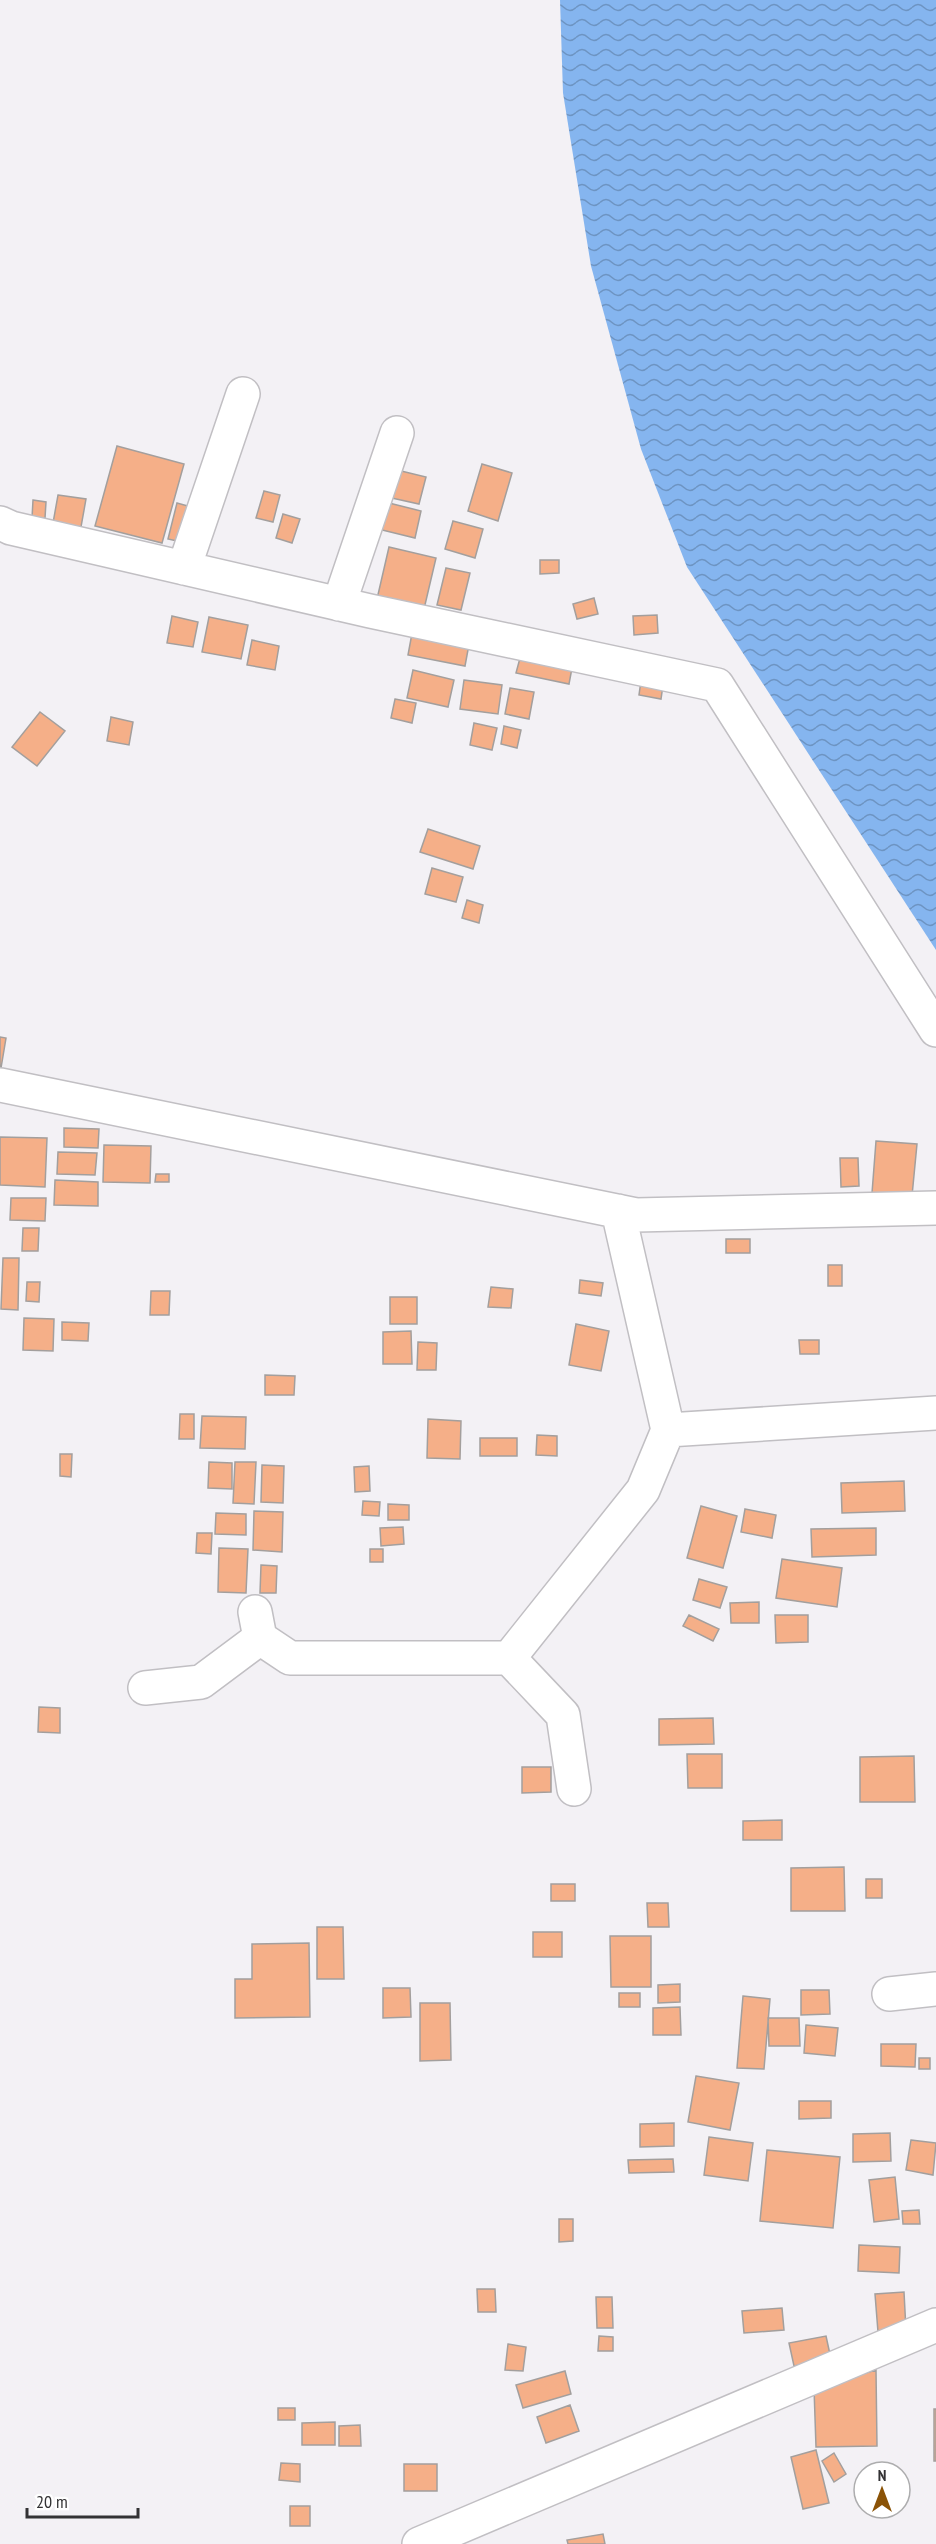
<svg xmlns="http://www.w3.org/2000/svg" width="936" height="2544" viewBox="0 0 936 2544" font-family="'PT Sans Narrow',sans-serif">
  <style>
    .water { fill: url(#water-waves) }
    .building { fill: #f5af88; stroke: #a39f9d; stroke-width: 1.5 }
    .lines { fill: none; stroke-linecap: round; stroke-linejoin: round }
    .minor-casing { stroke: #c1bfc3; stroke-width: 36 }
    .minor { stroke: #fff; stroke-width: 33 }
  </style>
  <defs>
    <pattern id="water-waves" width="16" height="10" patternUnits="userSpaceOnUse" patternTransform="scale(1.5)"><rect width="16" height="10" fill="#85b5ef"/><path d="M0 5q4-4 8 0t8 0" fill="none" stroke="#6d94c2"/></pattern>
  </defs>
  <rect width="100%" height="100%" fill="#f3f1f5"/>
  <!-- water -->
  <path class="water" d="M560,0H936V950L687,567L641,449L591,266L563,93Z"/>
  <!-- building -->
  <path class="building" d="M117,446L184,464L162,543L95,526Z
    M482,464L512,473L498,521L468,511Z
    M393,469L426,477L419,504L387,497Z
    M264,491L280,495L273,522L256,518Z
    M58,495L86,499L81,527L53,523Z
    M33,500L46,502L45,518H32Z
    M385,502L421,511L415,538L378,529Z
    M177,503L195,508L186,543L168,539Z
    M283,514L300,519L292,543L276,538Z
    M453,521L483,529L475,558L445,549Z
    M389,547L436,558L424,609L377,599Z
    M540,560H559V573L540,574Z
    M446,568L470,573L461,610L437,605Z
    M594,598L598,614L577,619L573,604Z
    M657,615L658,633L634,635L633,616Z
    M172,616L198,622L193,647L167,643Z
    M209,617L248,625L241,659L202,652Z
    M413,628L470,639L465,666L408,655Z
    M252,640L279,646L275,670L247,665Z
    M520,658L572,668L569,684L516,673Z
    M413,670L454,680L448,707L407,698Z
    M464,680L502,685L498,714L460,709Z
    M641,681L663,685L661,699L639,695Z
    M510,688L534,692L529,719L505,714Z
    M395,699L416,703L412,723L391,718Z
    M40,712L65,731L37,766L12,747Z
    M111,717L133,722L129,745L107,741Z
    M474,723L497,728L492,750L470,745Z
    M504,726L521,730L517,748L501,744Z
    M428,829L480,846L473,869L420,852Z
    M432,868L463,877L456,902L425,894Z
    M467,900L483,905L479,923L462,918Z
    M0,1037L6,1038L1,1068H0Z
    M64,1128L99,1129L98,1148L64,1147Z
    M0,1137L47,1138L45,1187L0,1185Z
    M876,1141L917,1144L912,1196L872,1193Z
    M104,1145L151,1146L150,1183L103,1182Z
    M58,1152L97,1153L95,1175L57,1174Z
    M840,1158H858L859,1186L841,1187Z
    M156,1174H169V1182H155Z
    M55,1180L98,1182V1206L54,1205Z
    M11,1198H46L45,1221L10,1220Z
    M23,1228H39L38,1251H22Z
    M726,1239H750V1253H726Z
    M3,1258H19L18,1310L1,1309Z
    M828,1265H842V1286H828Z
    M580,1280L603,1283L601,1296L579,1293Z
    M27,1282H40L39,1302L26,1301Z
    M491,1287L513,1289L511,1308L488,1307Z
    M151,1291H170L169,1315H150Z
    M390,1297H417V1324H390Z
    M24,1318L54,1319L53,1351L23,1350Z
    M62,1322L89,1323L88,1341L62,1340Z
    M576,1324L609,1331L601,1371L569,1365Z
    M411,1331L412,1364H383V1332Z
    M799,1340H819V1354H800Z
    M418,1342L437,1343L436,1370H417Z
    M265,1375L295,1376L294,1395H265Z
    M180,1414H194V1439H179Z
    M202,1416L246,1417L245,1449L200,1448Z
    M428,1419L461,1421L460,1459L427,1458Z
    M537,1435L557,1436V1456L536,1455Z
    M480,1438H517V1456H480Z
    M60,1454H72L71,1477L60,1476Z
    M209,1462L232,1463V1489L208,1488Z
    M235,1462H256L254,1504L233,1503Z
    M262,1465L284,1466L283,1503L261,1502Z
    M369,1466L370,1491L355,1492L354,1467Z
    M904,1481L905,1511L842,1513L841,1483Z
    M363,1501L380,1502L379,1516L362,1515Z
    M388,1504L409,1505V1520H388Z
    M701,1506L737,1516L723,1568L687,1558Z
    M745,1509L776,1515L772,1538L741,1532Z
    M254,1511L283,1512L282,1552L253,1550Z
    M216,1513L246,1514V1535L215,1534Z
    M403,1527L404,1544L381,1546L380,1528Z
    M876,1528V1555L812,1557L811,1529Z
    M197,1533H212L211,1554L196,1553Z
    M219,1548L248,1549L246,1593L218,1592Z
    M370,1549H383V1562H370Z
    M782,1559L842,1568L837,1607L776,1598Z
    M261,1565L277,1566L276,1593H260Z
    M699,1579L727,1587L720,1608L693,1600Z
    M759,1602V1623H731L730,1603Z
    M689,1615L719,1629L713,1641L683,1626Z
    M775,1615H808V1642L776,1643Z
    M39,1707L60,1708V1733L38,1732Z
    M713,1718L714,1744L659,1745V1719Z
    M687,1754H722V1788H688Z
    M914,1756L915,1802H860V1757Z
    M522,1767H551V1792L522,1793Z
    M782,1820V1840H743V1821Z
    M844,1867L845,1911H791V1868Z
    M866,1879H882V1898H866Z
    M551,1884H575V1901H551Z
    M647,1903H668L669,1927H648Z
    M317,1927H343L344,1979H317Z
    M533,1932H562V1957H533Z
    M610,1936H651V1987H611Z
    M309,1943L310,2017L235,2018V1979H252V1944Z
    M680,1984V2002L658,2003V1985Z
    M383,1988H410L411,2017L383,2018Z
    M801,1990H829L830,2014L801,2015Z
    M619,1993H640V2007H619Z
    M743,1996L770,1999L764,2069L737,2068Z
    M420,2003H450L451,2060L420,2061Z
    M680,2007L681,2035H653V2008Z
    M768,2018H799L800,2046H769Z
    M806,2025L838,2028L835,2056L804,2053Z
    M881,2044H916L915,2067L881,2066Z
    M919,2058H930V2069H919Z
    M696,2076L739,2083L730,2130L688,2122Z
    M799,2101H831V2118L799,2119Z
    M674,2123V2146L640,2147V2124Z
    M890,2133L891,2161L853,2162V2134Z
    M709,2137L753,2143L748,2181L704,2175Z
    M911,2140L936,2143L933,2175L906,2170Z
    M767,2150L840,2157L833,2228L760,2221Z
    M673,2159L674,2172L629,2173L628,2160Z
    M895,2177L899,2219L874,2222L869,2180Z
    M919,2210L920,2224H903L902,2211Z
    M559,2219H573V2241L559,2242Z
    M859,2245L900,2247L899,2273L858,2271Z
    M477,2289H495L496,2312H478Z
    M904,2292L906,2330L878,2332L875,2294Z
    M596,2297H612L613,2328H597Z
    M782,2308L784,2330L744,2333L742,2311Z
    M599,2336L613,2337V2351H598Z
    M826,2336L831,2359L794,2366L789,2343Z
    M508,2344L526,2347L523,2371L505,2370Z
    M876,2370L877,2446L816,2447L814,2388Z
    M565,2371L571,2394L523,2408L516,2385Z
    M570,2405L579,2431L546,2443L537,2417Z
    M278,2408H295V2420H278Z
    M934,2409H936V2461H934Z
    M335,2422V2445H302V2423Z
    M360,2425L361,2446H339V2426Z
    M816,2450L829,2503L803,2509L791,2457Z
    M834,2453L846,2474L834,2482L822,2461Z
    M281,2463L300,2464V2482L279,2480Z
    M404,2464H437V2491H404Z
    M290,2506H310V2526H290Z
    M603,2534L605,2544H568L567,2540Z"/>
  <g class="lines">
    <!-- minor casing -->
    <g class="minor-casing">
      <path id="minor" d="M0,523L11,528L370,611L717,685L936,1030
        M184,568L243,394
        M339,604L397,433
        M0,1085L636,1215L936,1208
        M618,1211L668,1430
        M260,1638L290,1658H509L563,1715L574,1789
        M509,1658L643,1490L668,1430L936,1413
        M145,1688L201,1682L260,1638L255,1612
        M889,1994L936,1989
        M419,2544L936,2325"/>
    </g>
    <!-- minor -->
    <use href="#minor" class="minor"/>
  </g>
  <!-- north arrow -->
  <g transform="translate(882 2490)"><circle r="28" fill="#ffffff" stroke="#adadae" stroke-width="1.5"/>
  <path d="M0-4.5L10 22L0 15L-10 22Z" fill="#8b5307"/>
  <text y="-9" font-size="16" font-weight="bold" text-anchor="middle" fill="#333234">N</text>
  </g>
  <!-- scale -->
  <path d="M27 2508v9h111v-9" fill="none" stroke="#333234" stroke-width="3"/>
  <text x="36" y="2508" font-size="18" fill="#333234" stroke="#ffffff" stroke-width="4.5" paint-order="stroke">20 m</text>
</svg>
